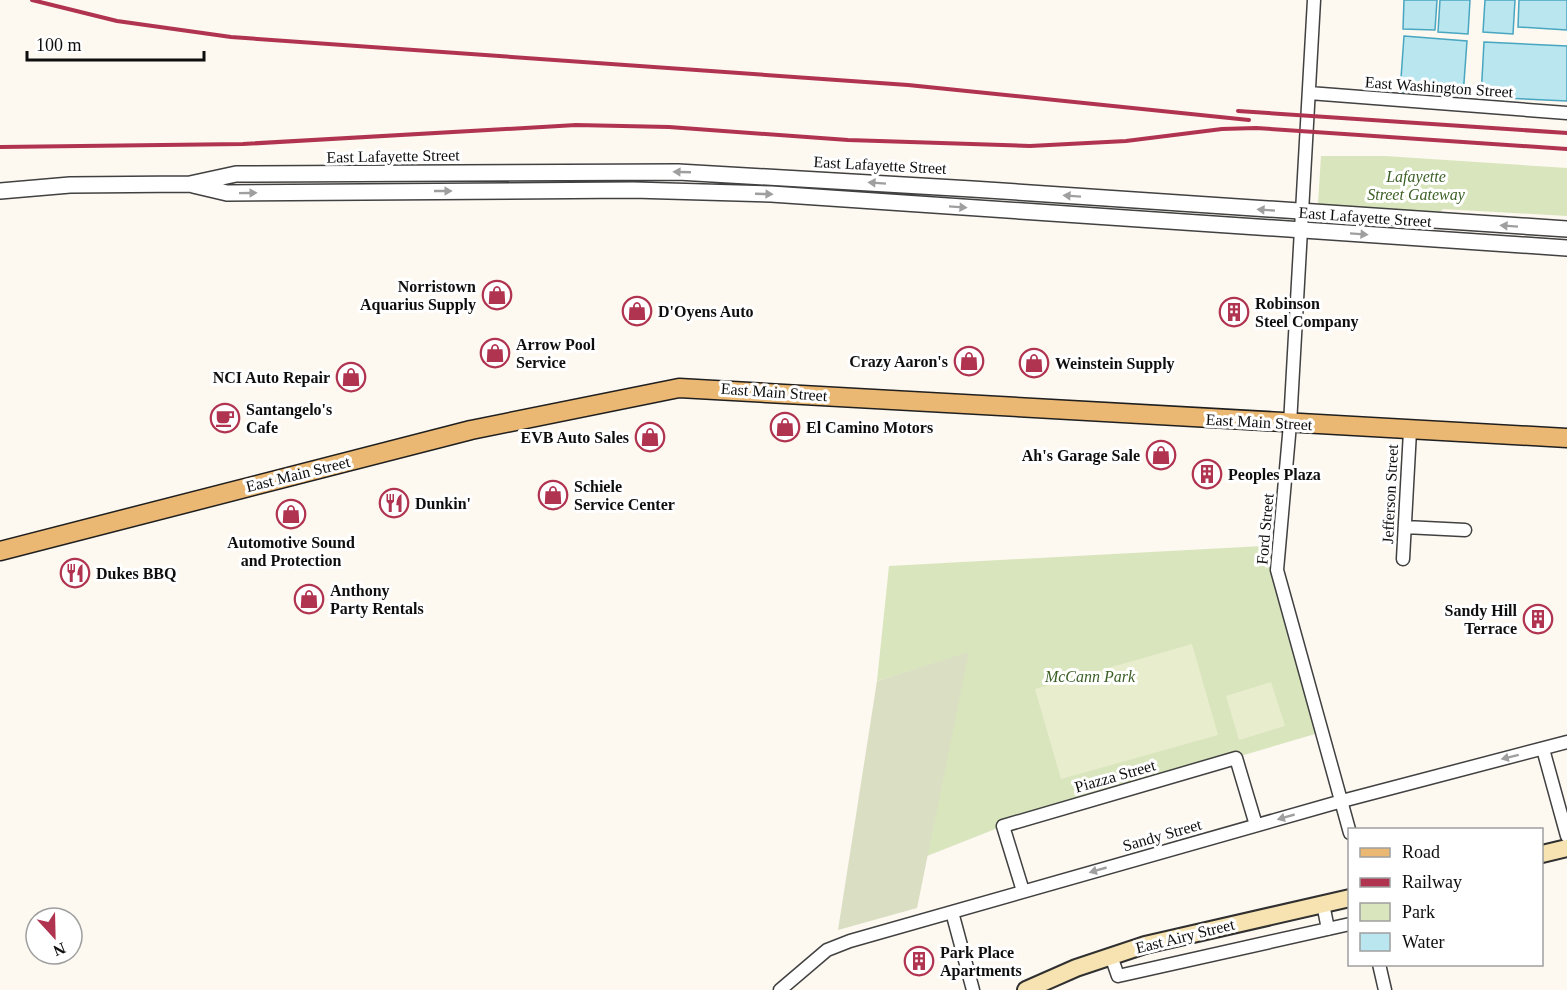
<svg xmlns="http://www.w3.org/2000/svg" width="1567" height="990" viewBox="0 0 1567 990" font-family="'Times New Roman',serif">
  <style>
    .green { fill: #d9e5bd }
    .cemetery { fill: #dadec3 }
    .pitch { fill: #e8edce }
    .water { fill: #bae6f0; stroke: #48a6c0; stroke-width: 1.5 }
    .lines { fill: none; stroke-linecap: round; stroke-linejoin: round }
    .minor-casing { stroke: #414141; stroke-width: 15 }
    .tertiary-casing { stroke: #414141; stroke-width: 18 }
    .secondary-casing { stroke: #303030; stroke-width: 20 }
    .primary-casing { stroke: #1f1f1f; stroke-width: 21 }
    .minor { stroke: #fff; stroke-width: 12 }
    .tertiary { stroke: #fff; stroke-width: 15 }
    .secondary { stroke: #f7e3b2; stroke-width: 16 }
    .primary { stroke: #ebb873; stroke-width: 18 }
    .rail { stroke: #b03350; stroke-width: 4 }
    .oneway { fill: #9f9f9f }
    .labels { text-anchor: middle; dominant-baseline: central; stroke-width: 6; stroke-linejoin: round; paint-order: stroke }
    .street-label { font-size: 16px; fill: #0e0e0e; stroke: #fff }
    .park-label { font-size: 16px; font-style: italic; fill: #3b5f24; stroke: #fff }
    .poi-label { font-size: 16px; font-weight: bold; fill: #0e0e0e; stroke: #fff; text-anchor: start }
  </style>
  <rect width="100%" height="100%" fill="#fdf8f0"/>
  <!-- green -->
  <path class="green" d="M1321,156H1385L1567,168V216L1443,209L1438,214L1318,204Z
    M1279,545L1277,570L1322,732L1003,826L927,856L968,653L877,681L889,566Z"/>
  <!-- cemetery -->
  <path class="cemetery" d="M969,652L917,908L838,930L877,681Z"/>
  <!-- pitch -->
  <path class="pitch" d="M1192,644L1218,735L1061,779L1035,689Z
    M1271,682L1285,726L1239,740L1226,696Z"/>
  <!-- water -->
  <path class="water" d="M1404,0H1437L1435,30L1403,29Z
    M1440,0H1470L1468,34L1438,32Z
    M1485,0H1515L1513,34L1483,32Z
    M1519,0H1567V30L1518,27Z
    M1404,36L1467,41L1463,96L1400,92Z
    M1484,42L1567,46V101L1481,97Z"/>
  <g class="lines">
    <!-- minor casing -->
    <g class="minor-casing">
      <path id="minor" d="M1314,0L1290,424L1277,570L1350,833
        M1309,93L1567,113
        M1405,527L1465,530
        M1403,559L1410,431
        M1543,749L1567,836
        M1023,891L1003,826L1236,758L1256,825
        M1323,904L1328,929
        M952,912L973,990
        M1111,956L1118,976L1350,924
        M1379,964L1385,990
        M780,990L827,950L850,941L1342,801L1567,742"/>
    </g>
    <!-- tertiary casing -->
    <g class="tertiary-casing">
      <path id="tertiary" d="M193,185L227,193L633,190L771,194L1567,248
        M0,191L70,185L190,184L236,174L678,172L972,189L1567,229"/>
    </g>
    <!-- secondary casing -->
    <g class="secondary-casing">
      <path id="secondary" d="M1542,854L1567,848
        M1026,990L1076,968L1145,945L1350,898"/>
    </g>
    <!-- primary casing -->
    <g class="primary-casing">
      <path id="primary" d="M0,551L471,430L679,388L1567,438"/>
    </g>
    <!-- minor -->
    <use href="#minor" class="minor"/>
    <!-- tertiary -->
    <use href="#tertiary" class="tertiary"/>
    <!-- secondary -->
    <use href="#secondary" class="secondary"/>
    <!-- primary -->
    <use href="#primary" class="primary"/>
    <!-- rail -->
    <path class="rail" d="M32,0L117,21L231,37L908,85L1249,120
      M1238,111L1567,133
      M0,147L243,144L576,125L669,127L848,140L1030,146L1126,141L1222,129L1256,128L1567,149"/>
  </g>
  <!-- one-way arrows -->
  <defs><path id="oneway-solid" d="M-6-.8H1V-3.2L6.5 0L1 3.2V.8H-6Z" transform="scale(1.5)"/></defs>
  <g class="oneway">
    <use href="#oneway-solid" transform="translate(682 172) rotate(-178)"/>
    <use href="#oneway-solid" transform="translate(877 183) rotate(-176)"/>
    <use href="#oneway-solid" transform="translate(443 191)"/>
    <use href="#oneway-solid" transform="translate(248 193) rotate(-1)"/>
    <use href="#oneway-solid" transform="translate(764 194) rotate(2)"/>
    <use href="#oneway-solid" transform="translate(1072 196) rotate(-176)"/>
    <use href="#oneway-solid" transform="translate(958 207) rotate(4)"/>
    <use href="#oneway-solid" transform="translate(1266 210) rotate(-176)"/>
    <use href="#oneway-solid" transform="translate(1509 226) rotate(-176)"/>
    <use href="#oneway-solid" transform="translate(1359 234) rotate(4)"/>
    <use href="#oneway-solid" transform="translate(1510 757) rotate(166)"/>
    <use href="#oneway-solid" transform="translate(1286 817) rotate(164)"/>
    <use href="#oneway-solid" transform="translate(1098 870) rotate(164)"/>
  </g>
  <!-- icons -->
  <defs>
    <g id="shop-ring" transform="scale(1.5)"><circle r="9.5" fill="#fff" stroke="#b03350" stroke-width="1.5"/><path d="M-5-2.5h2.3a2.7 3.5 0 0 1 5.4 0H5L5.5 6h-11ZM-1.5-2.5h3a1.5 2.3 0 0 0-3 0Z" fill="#b03350"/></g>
    <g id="building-ring" transform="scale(1.5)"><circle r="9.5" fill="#fff" stroke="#b03350" stroke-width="1.5"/><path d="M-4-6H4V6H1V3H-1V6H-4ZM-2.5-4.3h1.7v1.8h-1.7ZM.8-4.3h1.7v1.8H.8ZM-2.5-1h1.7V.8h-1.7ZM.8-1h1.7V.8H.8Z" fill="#b03350"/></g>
    <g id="cafe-ring" transform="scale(1.5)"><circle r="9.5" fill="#fff" stroke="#b03350" stroke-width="1.5"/><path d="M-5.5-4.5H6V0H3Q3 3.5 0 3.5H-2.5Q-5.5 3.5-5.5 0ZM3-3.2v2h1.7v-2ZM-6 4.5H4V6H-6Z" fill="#b03350"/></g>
    <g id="restaurant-ring" transform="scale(1.5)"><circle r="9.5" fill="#fff" stroke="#b03350" stroke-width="1.5"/><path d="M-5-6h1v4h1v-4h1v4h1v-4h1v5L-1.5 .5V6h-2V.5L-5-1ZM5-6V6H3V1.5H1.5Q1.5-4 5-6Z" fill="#b03350"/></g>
  </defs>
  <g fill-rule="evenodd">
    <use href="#shop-ring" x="497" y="295"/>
    <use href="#shop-ring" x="637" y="311"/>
    <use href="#building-ring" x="1234" y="312"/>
    <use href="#shop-ring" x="495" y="353"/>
    <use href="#shop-ring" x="969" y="361"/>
    <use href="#shop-ring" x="1034" y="363"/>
    <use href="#shop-ring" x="351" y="377"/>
    <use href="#cafe-ring" x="225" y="418"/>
    <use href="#shop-ring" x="785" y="427"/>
    <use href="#shop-ring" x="650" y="437"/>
    <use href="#shop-ring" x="1161" y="455"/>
    <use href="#building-ring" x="1207" y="474"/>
    <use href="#shop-ring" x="553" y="495"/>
    <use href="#restaurant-ring" x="394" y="503"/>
    <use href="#shop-ring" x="291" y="514"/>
    <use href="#restaurant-ring" x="75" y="573"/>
    <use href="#shop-ring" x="309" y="599"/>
    <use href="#building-ring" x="1538" y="619"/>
    <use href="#building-ring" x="919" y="961"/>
  </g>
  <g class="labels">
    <!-- street labels -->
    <g class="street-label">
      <text transform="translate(1439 87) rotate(4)">East Washington Street</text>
      <text transform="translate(393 156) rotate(-1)">East Lafayette Street</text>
      <text transform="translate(880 165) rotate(3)">East Lafayette Street</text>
      <text transform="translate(1365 217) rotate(4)">East Lafayette Street</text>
      <text transform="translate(774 392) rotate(4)">East Main Street</text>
      <text transform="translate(1259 422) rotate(3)">East Main Street</text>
      <text transform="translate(298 474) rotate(-14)">East Main Street</text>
      <text transform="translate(1390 494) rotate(-87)">Jefferson Street</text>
      <text transform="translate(1265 529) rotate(-85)">Ford Street</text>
      <text transform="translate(1115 776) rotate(-16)">Piazza Street</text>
      <text transform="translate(1162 835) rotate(-16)">Sandy Street</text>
      <text transform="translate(1185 936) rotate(-14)">East Airy Street</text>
    </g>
    <!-- park labels -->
    <g class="park-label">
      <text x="1416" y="176">Lafayette<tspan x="1416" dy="18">Street Gateway</tspan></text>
      <text x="1090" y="676">McCann Park</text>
    </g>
    <!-- poi labels -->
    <g class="poi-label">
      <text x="476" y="286" text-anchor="end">Norristown<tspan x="476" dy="18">Aquarius Supply</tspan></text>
      <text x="1255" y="303">Robinson<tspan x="1255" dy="18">Steel Company</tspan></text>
      <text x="658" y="311">D'Oyens Auto</text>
      <text x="516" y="344">Arrow Pool<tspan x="516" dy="18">Service</tspan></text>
      <text x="948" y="361" text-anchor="end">Crazy Aaron's</text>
      <text x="1055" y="363">Weinstein Supply</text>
      <text x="330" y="377" text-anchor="end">NCI Auto Repair</text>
      <text x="246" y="409">Santangelo's<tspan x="246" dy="18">Cafe</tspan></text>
      <text x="806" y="427">El Camino Motors</text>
      <text x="629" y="437" text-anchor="end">EVB Auto Sales</text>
      <text x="1140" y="455" text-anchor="end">Ah's Garage Sale</text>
      <text x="1228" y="474">Peoples Plaza</text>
      <text x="574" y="486">Schiele<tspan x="574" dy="18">Service Center</tspan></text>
      <text x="415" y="503">Dunkin'</text>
      <text x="291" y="542" text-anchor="middle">Automotive Sound<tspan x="291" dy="18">and Protection</tspan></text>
      <text x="96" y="573">Dukes BBQ</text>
      <text x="330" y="590">Anthony<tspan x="330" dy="18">Party Rentals</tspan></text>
      <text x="1517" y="610" text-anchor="end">Sandy Hill<tspan x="1517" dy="18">Terrace</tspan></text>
      <text x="940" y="952">Park Place<tspan x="940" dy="18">Apartments</tspan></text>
    </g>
  </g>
  <!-- legend -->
  <rect x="1348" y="828" width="195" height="138" fill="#ffffff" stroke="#9f9f9f" stroke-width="1.5"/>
  <rect x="1360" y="848" width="30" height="9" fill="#ebb873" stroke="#9f9f9f" stroke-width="1.5"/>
  <text x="1402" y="858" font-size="18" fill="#0e0e0e">Road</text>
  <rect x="1360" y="878" width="30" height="9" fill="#b03350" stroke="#9f9f9f" stroke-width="1.5"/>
  <text x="1402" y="888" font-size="18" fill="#0e0e0e">Railway</text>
  <rect x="1360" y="903" width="30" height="18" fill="#d9e5bd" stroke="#9f9f9f" stroke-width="1.5"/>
  <text x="1402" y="918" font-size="18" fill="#0e0e0e">Park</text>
  <rect x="1360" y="933" width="30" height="18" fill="#bae6f0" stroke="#9f9f9f" stroke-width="1.5"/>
  <text x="1402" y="948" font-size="18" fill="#0e0e0e">Water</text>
  <!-- north arrow -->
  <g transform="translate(54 936) rotate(158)"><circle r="28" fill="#ffffff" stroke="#9f9f9f" stroke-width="1.5"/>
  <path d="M0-4.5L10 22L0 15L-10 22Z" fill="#b03350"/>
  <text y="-9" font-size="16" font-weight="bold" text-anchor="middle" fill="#0e0e0e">N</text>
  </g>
  <!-- scale -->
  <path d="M27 51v9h177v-9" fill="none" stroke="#0e0e0e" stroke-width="3"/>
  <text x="36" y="51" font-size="18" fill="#0e0e0e" stroke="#ffffff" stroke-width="4.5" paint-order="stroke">100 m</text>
</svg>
